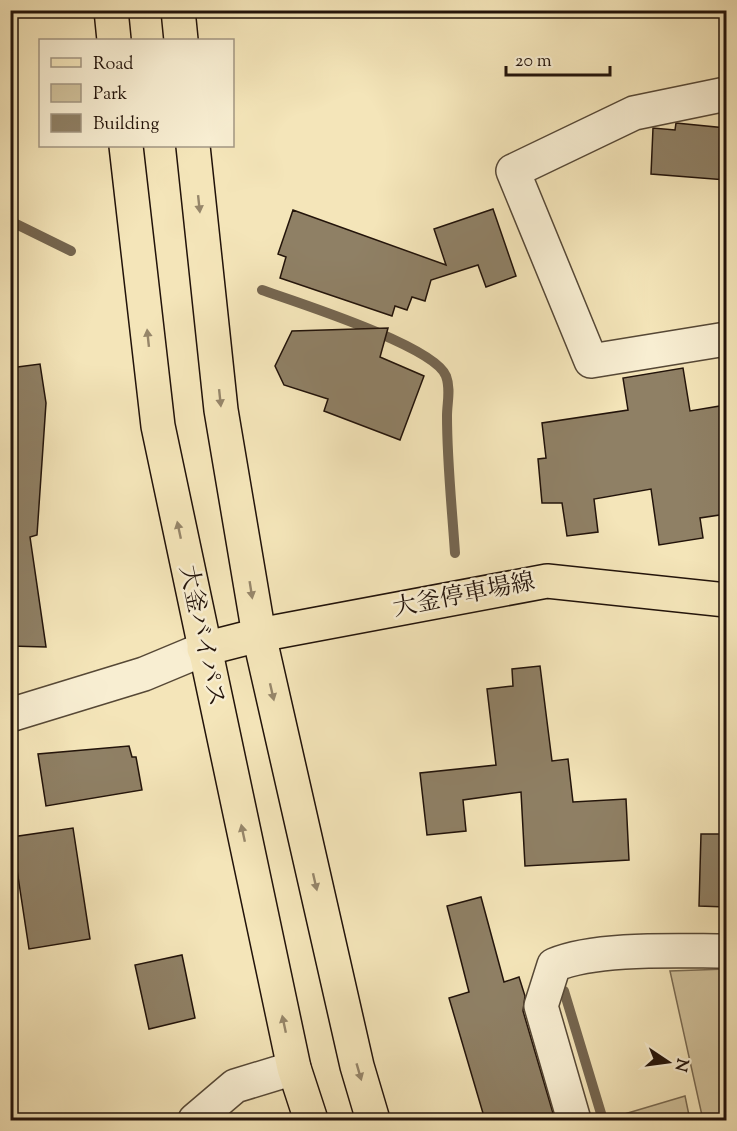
<svg xmlns="http://www.w3.org/2000/svg" width="737" height="1131" viewBox="0 0 737 1131" font-family="'Sorts Mill Goudy','Noto Serif JP',serif">
  <style>
    .green { fill: #d0c19b; stroke: #796a52; stroke-width: 1.5 }
    .lines { fill: none; stroke-linecap: round; stroke-linejoin: round }
    .stream { stroke: #756650; stroke-width: 10 }
    .building { fill: #8f8065; stroke: #22130a; stroke-width: 1.5 }
    .minor-casing { stroke: #564836; stroke-width: 36 }
    .major-casing { stroke: #22130a; stroke-width: 36 }
    .highway-casing { stroke: #22130a; stroke-width: 36 }
    .minor { stroke: #f8eed2; stroke-width: 33 }
    .major { stroke: #f4e5b9; stroke-width: 33 }
    .highway { stroke: #f4e5b9; stroke-width: 33 }
    .oneway { fill: #96866a }
    .labels { text-anchor: middle; dominant-baseline: central; stroke-width: 5; stroke-linejoin: round; paint-order: stroke }
    .street-label { font-size: 24px; fill: #22130a; stroke: #f8eed2 }
  </style>
  <rect width="100%" height="100%" fill="#f4e5b9"/>
  <filter id="stains"><feTurbulence type="fractalNoise" baseFrequency=".00333" numOctaves="4"/><feColorMatrix values="0 0 0 0 .2 0 0 0 0 .09 0 0 0 0 .02 0 0 0 .5 -.17"/></filter>
  <radialGradient id="worn" r=".72"><stop offset=".6" stop-color="#630" stop-opacity="0"/><stop offset="1" stop-color="#630" stop-opacity=".3"/></radialGradient>
  <!-- green -->
  <path class="green" d="M726,969V1120H703L670,971Z
    M685,1096L690,1120H612L611,1118Z"/>
  <g class="lines">
    <!-- stream -->
    <path class="stream" d="M10,221L71,251
      M262,290C296,302 435,346 446,376C451,389 447,403 447,416C447,462 452,508 455,553
      M564,991L603,1120"/>
  </g>
  <!-- building -->
  <path class="building" d="M676,123L726,128V180L651,174L653,128L675,130Z
    M493,209L516,276L486,287L478,265L431,280L425,301L412,297L407,310L395,306L392,316L280,278L286,257L278,254L293,210L446,265L434,229Z
    M388,328L380,357L424,376L400,440L324,411L328,399L284,385L275,366L292,331Z
    M40,364L46,403L37,535L30,537L46,647L10,646V368Z
    M683,368L690,411L726,405V514L700,518L703,538L659,545L651,489L594,499L598,532L567,536L562,503H542L538,459L546,458L542,423L628,410L623,378Z
    M540,666L552,761L568,759L573,802L626,799L629,860L525,866L521,792L463,800L466,831L427,835L420,773L496,765L487,689L513,686L512,669Z
    M129,746L132,757H136L142,790L46,806L38,754Z
    M73,828L90,939L29,949L12,837Z
    M701,834H726V907L699,906Z
    M481,897L504,982L519,977L525,996L523,1011L555,1120H485L449,998L469,992L447,906Z
    M182,955L195,1018L149,1029L135,965Z"/>
  <g class="lines">
    <!-- minor casing -->
    <g class="minor-casing">
      <path id="minor" d="M726,94L634,113L513,171L591,361L726,339
        M10,715L144,674L204,649
        M195,1120L235,1086L294,1068
        M574,1120L541,1006L554,965C597,947 678,951 726,951"/>
    </g>
    <!-- major casing -->
    <g class="major-casing">
      <path id="major" d="M204,649L259,635L547,581L726,600"/>
    </g>
    <!-- highway casing -->
    <g class="highway-casing">
      <path id="highway" d="M111,10L114,40
        M178,10L181,40
        M126,146L158,426L294,1068L311,1120
        M193,146L221,410L259,635L357,1066L373,1120"/>
    </g>
    <!-- minor -->
    <use href="#minor" class="minor"/>
    <!-- major -->
    <use href="#major" class="major"/>
    <!-- highway -->
    <use href="#highway" class="highway"/>
  </g>
  <!-- one-way arrows -->
  <defs><path id="oneway-solid" d="M-6-.8H1V-3.2L6.5 0L1 3.2V.8H-6Z" transform="scale(1.5)"/></defs>
  <g class="oneway">
    <use href="#oneway-solid" transform="translate(199 204) rotate(84)"/>
    <use href="#oneway-solid" transform="translate(148 338) rotate(-96)"/>
    <use href="#oneway-solid" transform="translate(220 398) rotate(84)"/>
    <use href="#oneway-solid" transform="translate(179 530) rotate(-102)"/>
    <use href="#oneway-solid" transform="translate(251 590) rotate(81)"/>
    <use href="#oneway-solid" transform="translate(272 692) rotate(77)"/>
    <use href="#oneway-solid" transform="translate(243 833) rotate(-102)"/>
    <use href="#oneway-solid" transform="translate(315 882) rotate(77)"/>
    <use href="#oneway-solid" transform="translate(284 1024) rotate(-102)"/>
    <use href="#oneway-solid" transform="translate(359 1072) rotate(74)"/>
  </g>
  <g class="labels">
    <!-- street labels -->
    <g class="street-label">
      <text transform="translate(464 596) rotate(-11)">大釜停車場線</text>
      <text transform="translate(201 636) rotate(78)">大釜バイパス</text>
    </g>
  </g>
  <!-- margin -->
  <rect width="737" height="1131" fill="none" stroke="#f4e5b9" stroke-width="36"/>
  <rect x="12" y="12" width="713" height="1107" fill="none" stroke="#22130a" stroke-width="3"/>
  <rect x="18" y="18" width="701" height="1095" fill="none" stroke="#22130a" stroke-width="1.5"/>
  <!-- legend -->
  <rect x="39" y="39" width="195" height="108" fill="#f8eed2" stroke="#a29682" stroke-width="1.5"/>
  <rect x="51" y="58" width="30" height="9" fill="#f4e5b9" stroke="#a29682" stroke-width="1.5"/>
  <text x="93" y="69" font-size="18" fill="#22130a">Road</text>
  <rect x="51" y="84" width="30" height="18" fill="#d0c19b" stroke="#a29682" stroke-width="1.5"/>
  <text x="93" y="99" font-size="18" fill="#22130a">Park</text>
  <rect x="51" y="114" width="30" height="18" fill="#8f8065" stroke="#a29682" stroke-width="1.5"/>
  <text x="93" y="129" font-size="18" fill="#22130a">Building</text>
  <!-- north arrow -->
  <g transform="translate(668 1062) rotate(103)" stroke="#f8eed2" stroke-width="4.5" paint-order="stroke">
  <path d="M0-4.5L10 22L0 15L-10 22Z" fill="#22130a"/>
  <text y="-9" font-size="16" font-weight="bold" text-anchor="middle" fill="#22130a">N</text>
  </g>
  <!-- scale -->
  <path d="M506 66v9h104v-9" fill="none" stroke="#22130a" stroke-width="3"/>
  <text x="515" y="66" font-size="18" fill="#22130a" stroke="#f8eed2" stroke-width="4.5" paint-order="stroke">20 m</text>
  <rect width="100%" height="100%" filter="url(#stains)"/>
  <rect width="100%" height="100%" fill="url(#worn)"/>
</svg>
